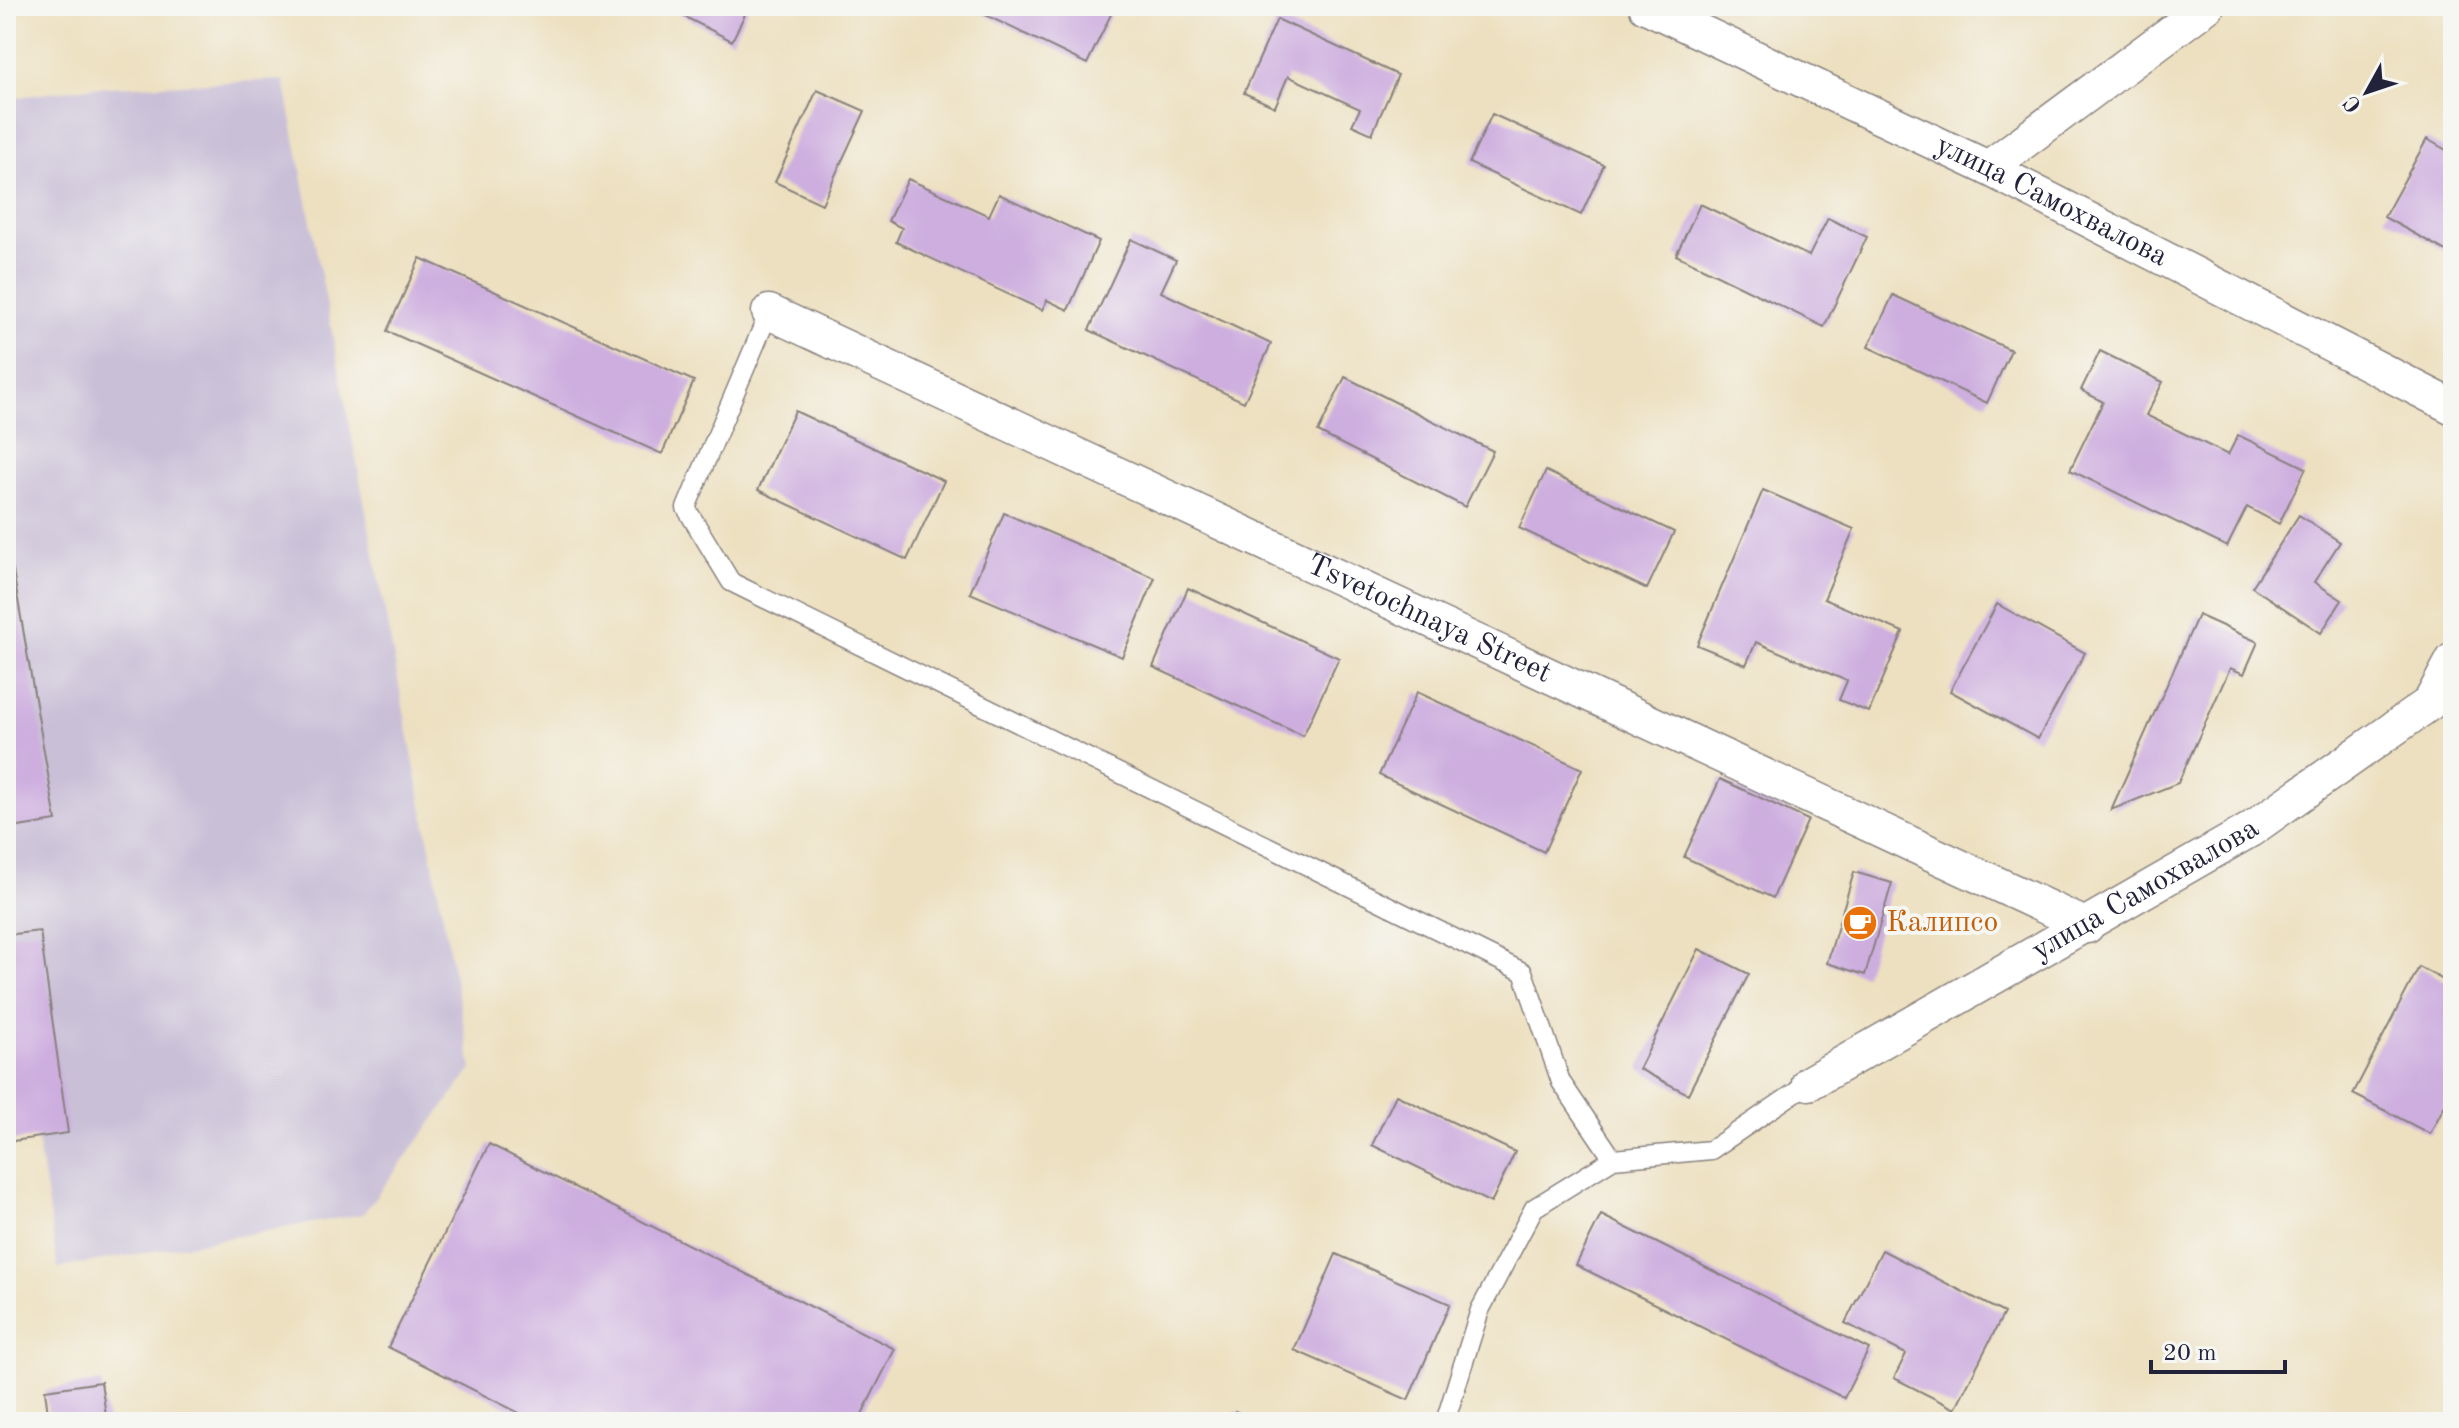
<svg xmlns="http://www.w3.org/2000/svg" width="2459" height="1428" viewBox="0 0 2459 1428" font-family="'Old Standard TT',serif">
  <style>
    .industrial { fill: #c9bfd7 }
    .building { fill: #cdaedf }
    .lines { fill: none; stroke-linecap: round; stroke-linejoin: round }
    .lane-casing { stroke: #88817e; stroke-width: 21 }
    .street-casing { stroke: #88817e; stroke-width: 37 }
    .lane { stroke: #fff; stroke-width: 18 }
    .street { stroke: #fff; stroke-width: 34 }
    .labels { text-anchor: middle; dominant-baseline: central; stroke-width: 8; stroke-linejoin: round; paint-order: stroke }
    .street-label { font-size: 30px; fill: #22223b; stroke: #f6f6f2 }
    .food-label { font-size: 30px; fill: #c56008; stroke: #f6f6f2; text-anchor: start }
  </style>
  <rect width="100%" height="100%" fill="#f6f6f2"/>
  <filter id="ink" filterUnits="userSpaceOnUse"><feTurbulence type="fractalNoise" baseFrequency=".0125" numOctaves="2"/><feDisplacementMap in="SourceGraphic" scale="16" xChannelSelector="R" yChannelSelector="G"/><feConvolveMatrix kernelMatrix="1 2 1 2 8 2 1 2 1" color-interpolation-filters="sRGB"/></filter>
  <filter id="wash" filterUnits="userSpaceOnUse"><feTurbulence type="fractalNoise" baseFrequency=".006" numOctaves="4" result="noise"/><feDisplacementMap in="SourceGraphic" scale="32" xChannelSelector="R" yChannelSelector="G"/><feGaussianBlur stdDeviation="1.8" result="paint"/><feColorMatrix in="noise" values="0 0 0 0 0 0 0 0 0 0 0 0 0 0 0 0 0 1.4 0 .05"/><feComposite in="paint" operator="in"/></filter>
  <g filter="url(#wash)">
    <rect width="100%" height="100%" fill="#ede0c0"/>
    <!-- industrial -->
    <path class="industrial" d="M284,80L472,1069L363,1214L58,1268L6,945V99L83,88Z"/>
    <g id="blocks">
      <!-- building -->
      <path class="building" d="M664,6H749L732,41Z
        M967,6H1115L1087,64Z
        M1277,19L1398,75L1372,134L1352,125L1360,109L1288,76L1275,107L1244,93Z
        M817,90L865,111L822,204L775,182Z
        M1492,114L1604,165L1581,215L1469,163Z
        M2427,139L2453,154V255L2384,217Z
        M908,179L989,216L999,194L1099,241L1068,310L1047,300L1042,310L896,242L902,228L888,221Z
        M1700,204L1809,256L1828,218L1867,237L1824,327L1676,255Z
        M1131,239L1176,260L1161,292L1271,344L1244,402L1089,330Z
        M420,258L694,381L662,454L387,331Z
        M1893,295L2011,350L1987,403L1868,347Z
        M2100,351L2163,382L2146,415L2228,455L2238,435L2306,468L2279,524L2247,507L2227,547L2070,470L2103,402L2081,390Z
        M1345,377L1493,451L1465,507L1318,432Z
        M795,411L944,481L907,560L758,490Z
        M1546,471L1674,532L1647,589L1519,528Z
        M1763,490L1854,529L1824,599L1903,632L1869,712L1839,700L1847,681L1756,642L1746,665L1697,645Z
        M1004,513L1155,578L1122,657L970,593Z
        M2299,515L2340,542L2314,582L2342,600L2321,633L2252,587Z
        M6,530L56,821L6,829Z
        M1188,588L1339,658L1303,736L1153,667Z
        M1997,604L2085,653L2038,739L1950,691Z
        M2198,615L2258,642L2244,674L2230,668L2178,783L2111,810Z
        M1417,692L1582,769L1544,852L1379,775Z
        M1720,779L1808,820L1773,898L1684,857Z
        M1854,872L1892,883L1865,975L1827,963Z
        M40,931L68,1133L6,1142V935Z
        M1699,949L1749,974L1688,1094L1639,1069Z
        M2419,967L2453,985V1089L2430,1134L2353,1094Z
        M1396,1095L1515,1152L1491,1203L1372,1145Z
        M489,1144L895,1349L858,1422H537L388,1347Z
        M1601,1215L1869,1349L1844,1398L1576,1265Z
        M1882,1250L2004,1313L1955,1409L1894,1378L1906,1354L1845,1323Z
        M1336,1254L1450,1304L1408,1400L1294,1350Z
        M101,1382L107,1422H49L45,1390Z
        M1235,1411L1259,1422H1230Z"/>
    </g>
  </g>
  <g filter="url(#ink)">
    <use href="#blocks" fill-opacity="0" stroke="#88817e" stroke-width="2"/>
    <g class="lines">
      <!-- lane casing -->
      <g class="lane-casing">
        <path id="lane" d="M769,312L686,508L731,582L1523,972L1561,1082L1613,1159
          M1445,1422L1480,1310L1534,1208L1613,1159L1711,1150L1809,1083"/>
      </g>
      <!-- street casing -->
      <g class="street-casing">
        <g id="street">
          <path id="s1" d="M1646,6L1988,168L2453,407"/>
          <path d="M1988,168L2207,6"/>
          <path id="s2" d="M769,312L2087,926"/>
          <path id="s3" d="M1809,1083L2250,830L2430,703L2453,660"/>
        </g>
      </g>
      <!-- lane -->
      <use href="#lane" class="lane"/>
      <!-- street -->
      <use href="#street" class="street"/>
    </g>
  </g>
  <!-- icons -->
  <defs>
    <g id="cafe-disc" transform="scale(1.8)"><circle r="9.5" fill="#e8710a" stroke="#f6f6f2"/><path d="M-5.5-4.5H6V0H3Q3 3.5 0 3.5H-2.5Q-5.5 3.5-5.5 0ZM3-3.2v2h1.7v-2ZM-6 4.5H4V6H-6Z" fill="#fff"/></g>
  </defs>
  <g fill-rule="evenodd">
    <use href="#cafe-disc" x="1860" y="923"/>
  </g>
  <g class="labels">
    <!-- street labels -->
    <g class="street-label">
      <text stroke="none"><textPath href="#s1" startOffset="450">улица Самохвалова</textPath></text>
      <text stroke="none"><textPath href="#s2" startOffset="728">Tsvetochnaya Street</textPath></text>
      <text stroke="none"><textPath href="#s3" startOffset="388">улица Самохвалова</textPath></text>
    </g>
    <!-- food labels -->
    <g class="food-label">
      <text x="1886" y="923">Калипсо</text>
    </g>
  </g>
  <!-- margin -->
  <rect width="2459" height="1428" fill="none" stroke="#f6f6f2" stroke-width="32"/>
  <!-- north arrow -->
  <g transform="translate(2367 92) rotate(230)" stroke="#f6f6f2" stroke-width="6" paint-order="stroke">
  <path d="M0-6L14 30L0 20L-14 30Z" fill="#22223b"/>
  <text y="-12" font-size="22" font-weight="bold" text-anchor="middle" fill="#22223b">С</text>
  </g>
  <!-- scale -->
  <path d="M2151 1360v12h134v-12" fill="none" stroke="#22223b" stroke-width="4"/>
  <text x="2163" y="1360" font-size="24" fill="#22223b" stroke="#f6f6f2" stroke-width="6" paint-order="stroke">20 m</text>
</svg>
